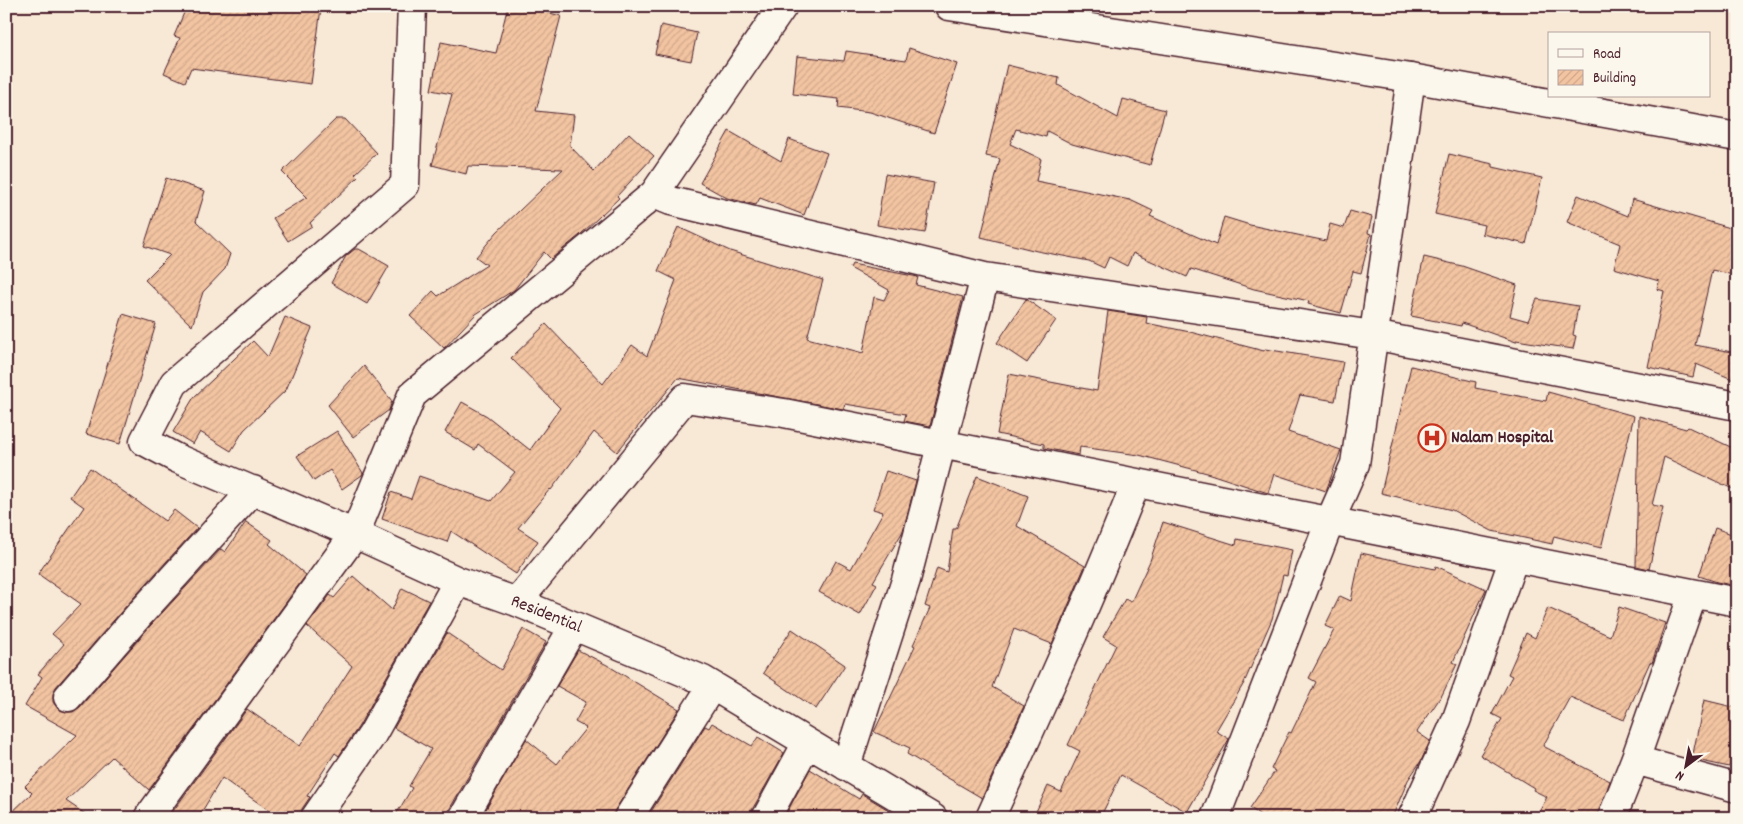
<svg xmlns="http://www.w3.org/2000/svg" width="1743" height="824" viewBox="0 0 1743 824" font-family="Dekko,sans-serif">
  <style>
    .building { fill: url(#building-hatch); stroke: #4a1f2b }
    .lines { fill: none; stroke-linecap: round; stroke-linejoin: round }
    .minor-casing { stroke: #4a1f2b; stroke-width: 31 }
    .secondary-casing { stroke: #4a1f2b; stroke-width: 31 }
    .minor { stroke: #fbf7ec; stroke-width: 28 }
    .secondary { stroke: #fbf7ec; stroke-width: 28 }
    .labels { text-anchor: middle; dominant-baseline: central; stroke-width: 4.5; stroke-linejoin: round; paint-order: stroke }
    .poi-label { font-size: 18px; font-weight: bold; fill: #4a1f2b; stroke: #fbf7ec; text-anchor: start }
    .street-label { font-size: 18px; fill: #4a1f2b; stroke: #fbf7ec }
  </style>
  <defs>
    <pattern id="building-hatch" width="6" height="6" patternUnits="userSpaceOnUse" patternTransform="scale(1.25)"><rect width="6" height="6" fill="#f2c4a1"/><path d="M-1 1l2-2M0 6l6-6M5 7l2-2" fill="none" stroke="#d1a88b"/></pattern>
  </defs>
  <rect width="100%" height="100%" fill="#f8e8d6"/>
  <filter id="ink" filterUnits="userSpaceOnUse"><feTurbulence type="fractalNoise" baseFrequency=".02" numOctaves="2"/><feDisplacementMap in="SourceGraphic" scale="10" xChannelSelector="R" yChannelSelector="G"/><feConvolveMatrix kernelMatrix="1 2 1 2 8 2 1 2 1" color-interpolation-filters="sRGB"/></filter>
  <g filter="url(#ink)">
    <!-- building -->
    <path class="building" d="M187,6H304L321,8L311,84L191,68L185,82L164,73L180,38L174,36Z
      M508,6H524L561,16L536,111L574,115L570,146L594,171L629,133L654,156L617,196L619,198L580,235L551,259L544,252L514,290L476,314L444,348L410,316L433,291L438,296L487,265L476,257L497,232L563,169L468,166L466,174L432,165L452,94L431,90L441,42L496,53Z
      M661,25L697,33L691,61L655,54Z
      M909,48L957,64L934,133L870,112L838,108L839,99L793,94L797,56L844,61L846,51L906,60Z
      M1007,65L1059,78L1058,85L1118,118L1123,99L1165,110L1150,165L1072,144L1047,131L1046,137L1016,129L1010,144L1041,159L1036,181L1130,200L1153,211L1150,216L1216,245L1224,217L1250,225L1326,241L1330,224L1344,228L1350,211L1372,217L1368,233L1371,234L1361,273L1353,271L1341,313L1308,304L1309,301L1254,289L1191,269L1187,277L1133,253L1127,266L1109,257L1104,268L1089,261L1037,251L981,237L1000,159L986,156Z
      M336,119H345L377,153L355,174L358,177L310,223L312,226L288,241L273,218L307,197L282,172Z
      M729,131L781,161L789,139L827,153L804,215L760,198L756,205L727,198L700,183Z
      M1449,154L1493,164V167L1542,178L1526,244L1482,234L1484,225L1435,214Z
      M885,174L934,183L925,233L877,225Z
      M166,178L205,191L196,221L230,254L225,269L203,292L192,326L145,280L170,255L144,246Z
      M1578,195L1628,216L1632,199L1737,230V276L1712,270L1695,345L1737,353V381L1696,364L1693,377L1648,367L1664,291L1657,289L1659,281L1614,268L1620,244L1567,222Z
      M678,227L730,251L823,280L807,338L863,353L874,297L884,300L889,290L850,268L852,264L918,277L916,285L963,297L930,426L904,421L906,414L845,404L843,409L678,378L617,452L594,432L551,490L550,489L518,528L538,541L516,574L451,531L447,542L382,519L391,492L411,499L419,476L491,501L515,472L478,444L475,450L445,432L462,402L487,416L530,450L560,408L511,358L546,324L603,384L632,345L647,356L676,280L658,271Z
      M355,249H359L389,266L367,304L331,283L346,256Z
      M1424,257L1462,266L1517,285L1510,316L1528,321L1537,299L1578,306L1573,335L1576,336L1573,349L1516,340V342L1462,323L1461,326L1411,316Z
      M1026,299L1056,320L1027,363L997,343Z
      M1108,311L1147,317L1146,323L1190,332L1264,351L1265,349L1343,362L1335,401L1300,395L1288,432L1341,450L1326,491L1274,474L1268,493L1207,473L1139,455L1080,447L1079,455L1044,448V444L997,434L1009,374L1097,391Z
      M123,314L156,324L120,444L86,434Z
      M285,317L312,328L286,390L244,430L231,451L200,432L193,444L173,432L194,397L253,341L268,357Z
      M364,366L392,401L389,410L353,437L328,405Z
      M1411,366L1476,382L1475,388L1546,401L1548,392L1634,416L1601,548L1554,536L1552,544L1492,531L1452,510L1381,493Z
      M1639,416L1686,429L1688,427L1737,450V491L1664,457L1652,505L1663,507L1649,569L1636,566Z
      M337,431L363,473L362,475L342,489L330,470L314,481L297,456Z
      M90,468L165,521L174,510L197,528L127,605L56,687L53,694V702L58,709L66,712H73L80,707L151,625L221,549L225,552L246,522L272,540L269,544L306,575L149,790L112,757L66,801L91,818H6L32,793L25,786L77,735L25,706L42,677L38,674L64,644L52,634L81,604L38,574L84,507L70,497Z
      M886,471L916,481L903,531L873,582L877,584L860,615L819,592L836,561L851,569L883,512L873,509Z
      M977,476L1028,496L1017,526L1085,566L1052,644L1014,629L992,687L1024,706L982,798L907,754L910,748L874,732L915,646L913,645L930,608L925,606L937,568L947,572L953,529H956Z
      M1163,522L1236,545L1237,539L1292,550L1287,576L1283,575L1272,619L1244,683L1216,731L1229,739L1187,812L1121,775L1100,818H1033L1048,786L1061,792L1080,751L1068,745L1116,645L1103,637L1125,599L1131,602L1150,561Z
      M1715,528L1737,536V586L1717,582L1699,576Z
      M1361,553L1435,569L1436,566L1486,589L1453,662L1457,664L1442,695L1417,732L1430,741L1421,761L1408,780L1392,818H1265L1250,808L1275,771L1271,769L1289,732L1291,733L1316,682L1309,678L1334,630L1325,626L1340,596L1351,601Z
      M353,576L392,610L402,588L429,601L359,726L339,756L335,753L307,796L310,797L302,809L300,818H280L240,790V791L222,778L198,818H168L247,709L300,746L352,666L307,626L330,595L334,598Z
      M1619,607L1665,623L1652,663L1650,662L1624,720L1570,697L1543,746L1610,781L1597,818H1536L1547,797L1533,790L1534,788L1480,755L1502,719L1492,714L1512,676L1508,674L1526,633L1535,638L1548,608L1610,636Z
      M523,629L546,642L449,810L447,818H394L412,788L409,786L431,749L394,728L447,633L501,670Z
      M792,629L845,665L816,709L763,673Z
      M578,650L607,665L679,709L615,810L612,818H481L526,739L557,764L586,728L575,722L586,702L557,686Z
      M1704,700L1737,708V733L1729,767L1692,759Z
      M712,723L752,746L758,737L784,753L752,810L750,818H647L705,726L709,728Z
      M810,769L859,799L862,794L902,818H784Z"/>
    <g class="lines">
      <!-- minor casing -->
      <g class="minor-casing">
        <path id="minor" d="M412,6L405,185L174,383L144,441L176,458L355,534L458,581L517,602L703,680L933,818
          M654,194L671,201L985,277L1373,335L1737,406
          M517,602L685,398L784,413L1737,602
          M68,697L139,615L253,490
          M1635,760L1737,788
          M846,766L906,580L985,277
          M148,818L355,534L412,395L654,194L783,6
          M315,818L372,735L458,581
          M463,818L574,626
          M628,818L712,686
          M766,818L807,743
          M990,818C1041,707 1091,597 1136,483
          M1215,818L1330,521L1355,464L1411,78
          M1412,818L1456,721L1514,558
          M1612,818L1635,760L1693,594"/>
      </g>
      <!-- secondary casing -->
      <g class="secondary-casing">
        <path id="secondary" d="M949,6L1411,78L1737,137"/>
      </g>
      <!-- minor -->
      <use href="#minor" class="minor"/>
      <!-- secondary -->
      <use href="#secondary" class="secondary"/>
    </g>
  </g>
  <!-- icons -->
  <defs>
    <g id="hospital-ring" transform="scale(1.4375)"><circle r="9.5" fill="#fbf7ec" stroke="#c8321e" stroke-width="1.5"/><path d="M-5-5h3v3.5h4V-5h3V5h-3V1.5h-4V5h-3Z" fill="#c8321e"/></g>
  </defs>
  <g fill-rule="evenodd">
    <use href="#hospital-ring" x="1432" y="438"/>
  </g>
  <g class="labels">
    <!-- poi labels -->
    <g class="poi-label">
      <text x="1451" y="438">Nalam Hospital</text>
    </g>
    <!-- street labels -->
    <g class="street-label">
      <text transform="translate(546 615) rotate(22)">Residential</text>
    </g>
  </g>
  <!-- margin -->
  <rect width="1743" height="824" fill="none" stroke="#fbf7ec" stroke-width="25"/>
  <rect x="12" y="12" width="1718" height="799" fill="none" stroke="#4a1f2b" stroke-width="2" filter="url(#ink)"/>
  <!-- legend -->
  <rect x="1548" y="32" width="162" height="65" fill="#fbf7ec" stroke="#b4a19f"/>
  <rect x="1558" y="49" width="25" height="8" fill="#fbf7ec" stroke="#b4a19f"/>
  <text x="1593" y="58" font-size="15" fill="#4a1f2b">Road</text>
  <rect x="1558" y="70" width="25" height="15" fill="url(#building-hatch)" stroke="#b4a19f"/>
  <text x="1593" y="82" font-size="15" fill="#4a1f2b">Building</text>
  <!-- north arrow -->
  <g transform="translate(1686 766) rotate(212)" stroke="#fbf7ec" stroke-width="4" paint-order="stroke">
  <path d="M0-4L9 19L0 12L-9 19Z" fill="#4a1f2b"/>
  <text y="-8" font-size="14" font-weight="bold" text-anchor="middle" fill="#4a1f2b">N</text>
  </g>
</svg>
